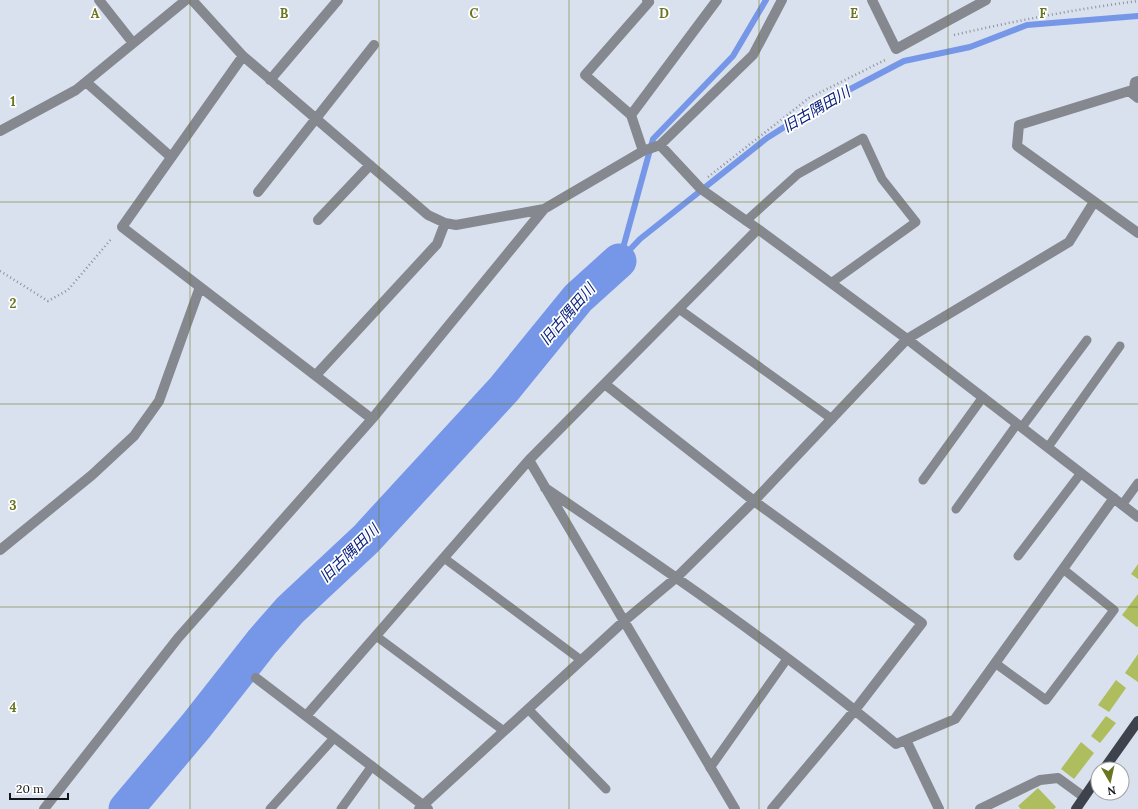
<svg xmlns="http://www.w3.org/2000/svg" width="1138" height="809" viewBox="0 0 1138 809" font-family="Lora,'Noto Sans JP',serif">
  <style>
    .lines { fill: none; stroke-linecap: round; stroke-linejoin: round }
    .stream { stroke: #7697e7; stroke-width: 6 }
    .river { stroke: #7697e7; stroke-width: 35 }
    .building { fill: #aebe5e }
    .path { stroke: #8d929c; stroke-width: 2.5; stroke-dasharray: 1 3; stroke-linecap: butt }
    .service { stroke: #85888e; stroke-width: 9 }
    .minor { stroke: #85888e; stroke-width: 10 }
    .primary { stroke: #3e424c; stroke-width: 10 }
    .grid { fill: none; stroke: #697520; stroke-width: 1; stroke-opacity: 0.55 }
    .labels { text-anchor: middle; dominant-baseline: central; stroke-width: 3.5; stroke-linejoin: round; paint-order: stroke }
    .water-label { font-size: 15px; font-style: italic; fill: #0c227c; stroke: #fff }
    .grid-label { font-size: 13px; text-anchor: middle; font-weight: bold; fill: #697520; stroke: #fff; stroke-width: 3.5; stroke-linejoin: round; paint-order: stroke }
  </style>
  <rect width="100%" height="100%" fill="#d9e0ee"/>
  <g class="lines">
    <!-- stream -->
    <path class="stream" d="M620,259L653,139L733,56L766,0
      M619,261L640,239L767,138L816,107L904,61L970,47L1027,25L1138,16"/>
    <!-- river -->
    <path class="river" d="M126,809L196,726L262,642L290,610L366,539L504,389L578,298L619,261"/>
  </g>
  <!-- building -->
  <path class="building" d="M1138,564V579L1131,574Z
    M1138,594V626L1137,627L1122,615Z
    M1138,654V682L1125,673Z
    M1116,680L1126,688L1109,712L1098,705Z
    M1106,716L1116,723L1100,743L1091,736Z
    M1081,742L1094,753L1074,779L1061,769Z
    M1038,788L1056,807L1054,809H1021L1018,806Z"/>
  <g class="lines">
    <!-- path -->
    <path class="path" d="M954,35C1015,21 1076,9 1138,1
      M708,177L809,98L887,59
      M0,271L48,301L68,290L112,238"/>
    <!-- service -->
    <path class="service" d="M746,221L798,174L863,138L882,179L916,222L831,283
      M679,309L832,419
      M1022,427L1087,340
      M1048,447L1120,346
      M923,480L983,397
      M1122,505L1138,483
      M956,509L1017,424
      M1018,556L1081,473
      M444,558L581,660
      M376,636L504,731
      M995,663L1046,700L1114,610L1063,569
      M528,709L606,789
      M710,768L787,659
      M270,809L334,738
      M341,809L372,766"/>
    <!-- minor -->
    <path class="minor" d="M99,0L133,43
      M192,0L243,56L428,215L445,223L456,225L544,209L643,151
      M647,0L649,2L585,75L631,115L643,151L660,145L701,189L758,229L907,339L1138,517
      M872,0L896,49L986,0
      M243,56L122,227L372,419
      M270,80L338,0
      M86,82L171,157
      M1133,94L1135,82L1138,81
      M1138,98L1129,91L1019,125L1017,146L1138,233
      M631,115L717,0
      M0,131L76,90L186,0
      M660,145L753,55L782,0
      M258,192L374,45
      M318,220L370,165
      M316,375L437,244L445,223
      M606,385L754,501L922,623L855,710L772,809
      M529,460L735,809
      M545,488C665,569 785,651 896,744L955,719L1114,498
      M0,550L92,475L134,436L159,401L200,287
      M256,678L428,809
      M306,716L529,460L758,229
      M906,740L939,809
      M44,809L178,638L372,419L544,209
      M419,809L623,622L677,577L754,501L907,339L1069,242L1094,202
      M980,809L1040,780L1058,778L1084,797"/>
    <!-- primary -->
    <path class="primary" d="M1104,769L1138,721
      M1076,809L1098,777"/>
  </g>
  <!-- grid -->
  <path class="grid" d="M190,0V809M379,0V809M569,0V809M759,0V809M948,0V809M0,202H1138M0,404H1138M0,607H1138"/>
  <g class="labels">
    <!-- water labels -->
    <g class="water-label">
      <text transform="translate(816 109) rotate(-30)">旧古隅田川</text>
      <text transform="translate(567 314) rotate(-49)">旧古隅田川</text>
      <text transform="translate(349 553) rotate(-44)">旧古隅田川</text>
    </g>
  </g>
  <g class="grid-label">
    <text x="95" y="18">A</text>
    <text x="284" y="18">B</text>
    <text x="474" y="18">C</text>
    <text x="664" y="18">D</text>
    <text x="854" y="18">E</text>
    <text x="1043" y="18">F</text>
    <text x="13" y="106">1</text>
    <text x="13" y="308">2</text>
    <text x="13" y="510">3</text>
    <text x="13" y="712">4</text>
  </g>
  <!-- north arrow -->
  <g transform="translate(1110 781) rotate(171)"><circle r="19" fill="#ffffff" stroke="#a1a1a3"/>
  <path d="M0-3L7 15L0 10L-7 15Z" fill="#697520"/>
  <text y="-6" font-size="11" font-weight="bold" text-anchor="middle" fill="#13151a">N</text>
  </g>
  <!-- scale -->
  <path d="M10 793v6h58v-6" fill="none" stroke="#13151a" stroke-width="2"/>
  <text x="16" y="793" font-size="12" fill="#13151a" stroke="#ffffff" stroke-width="3" paint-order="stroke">20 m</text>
</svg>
